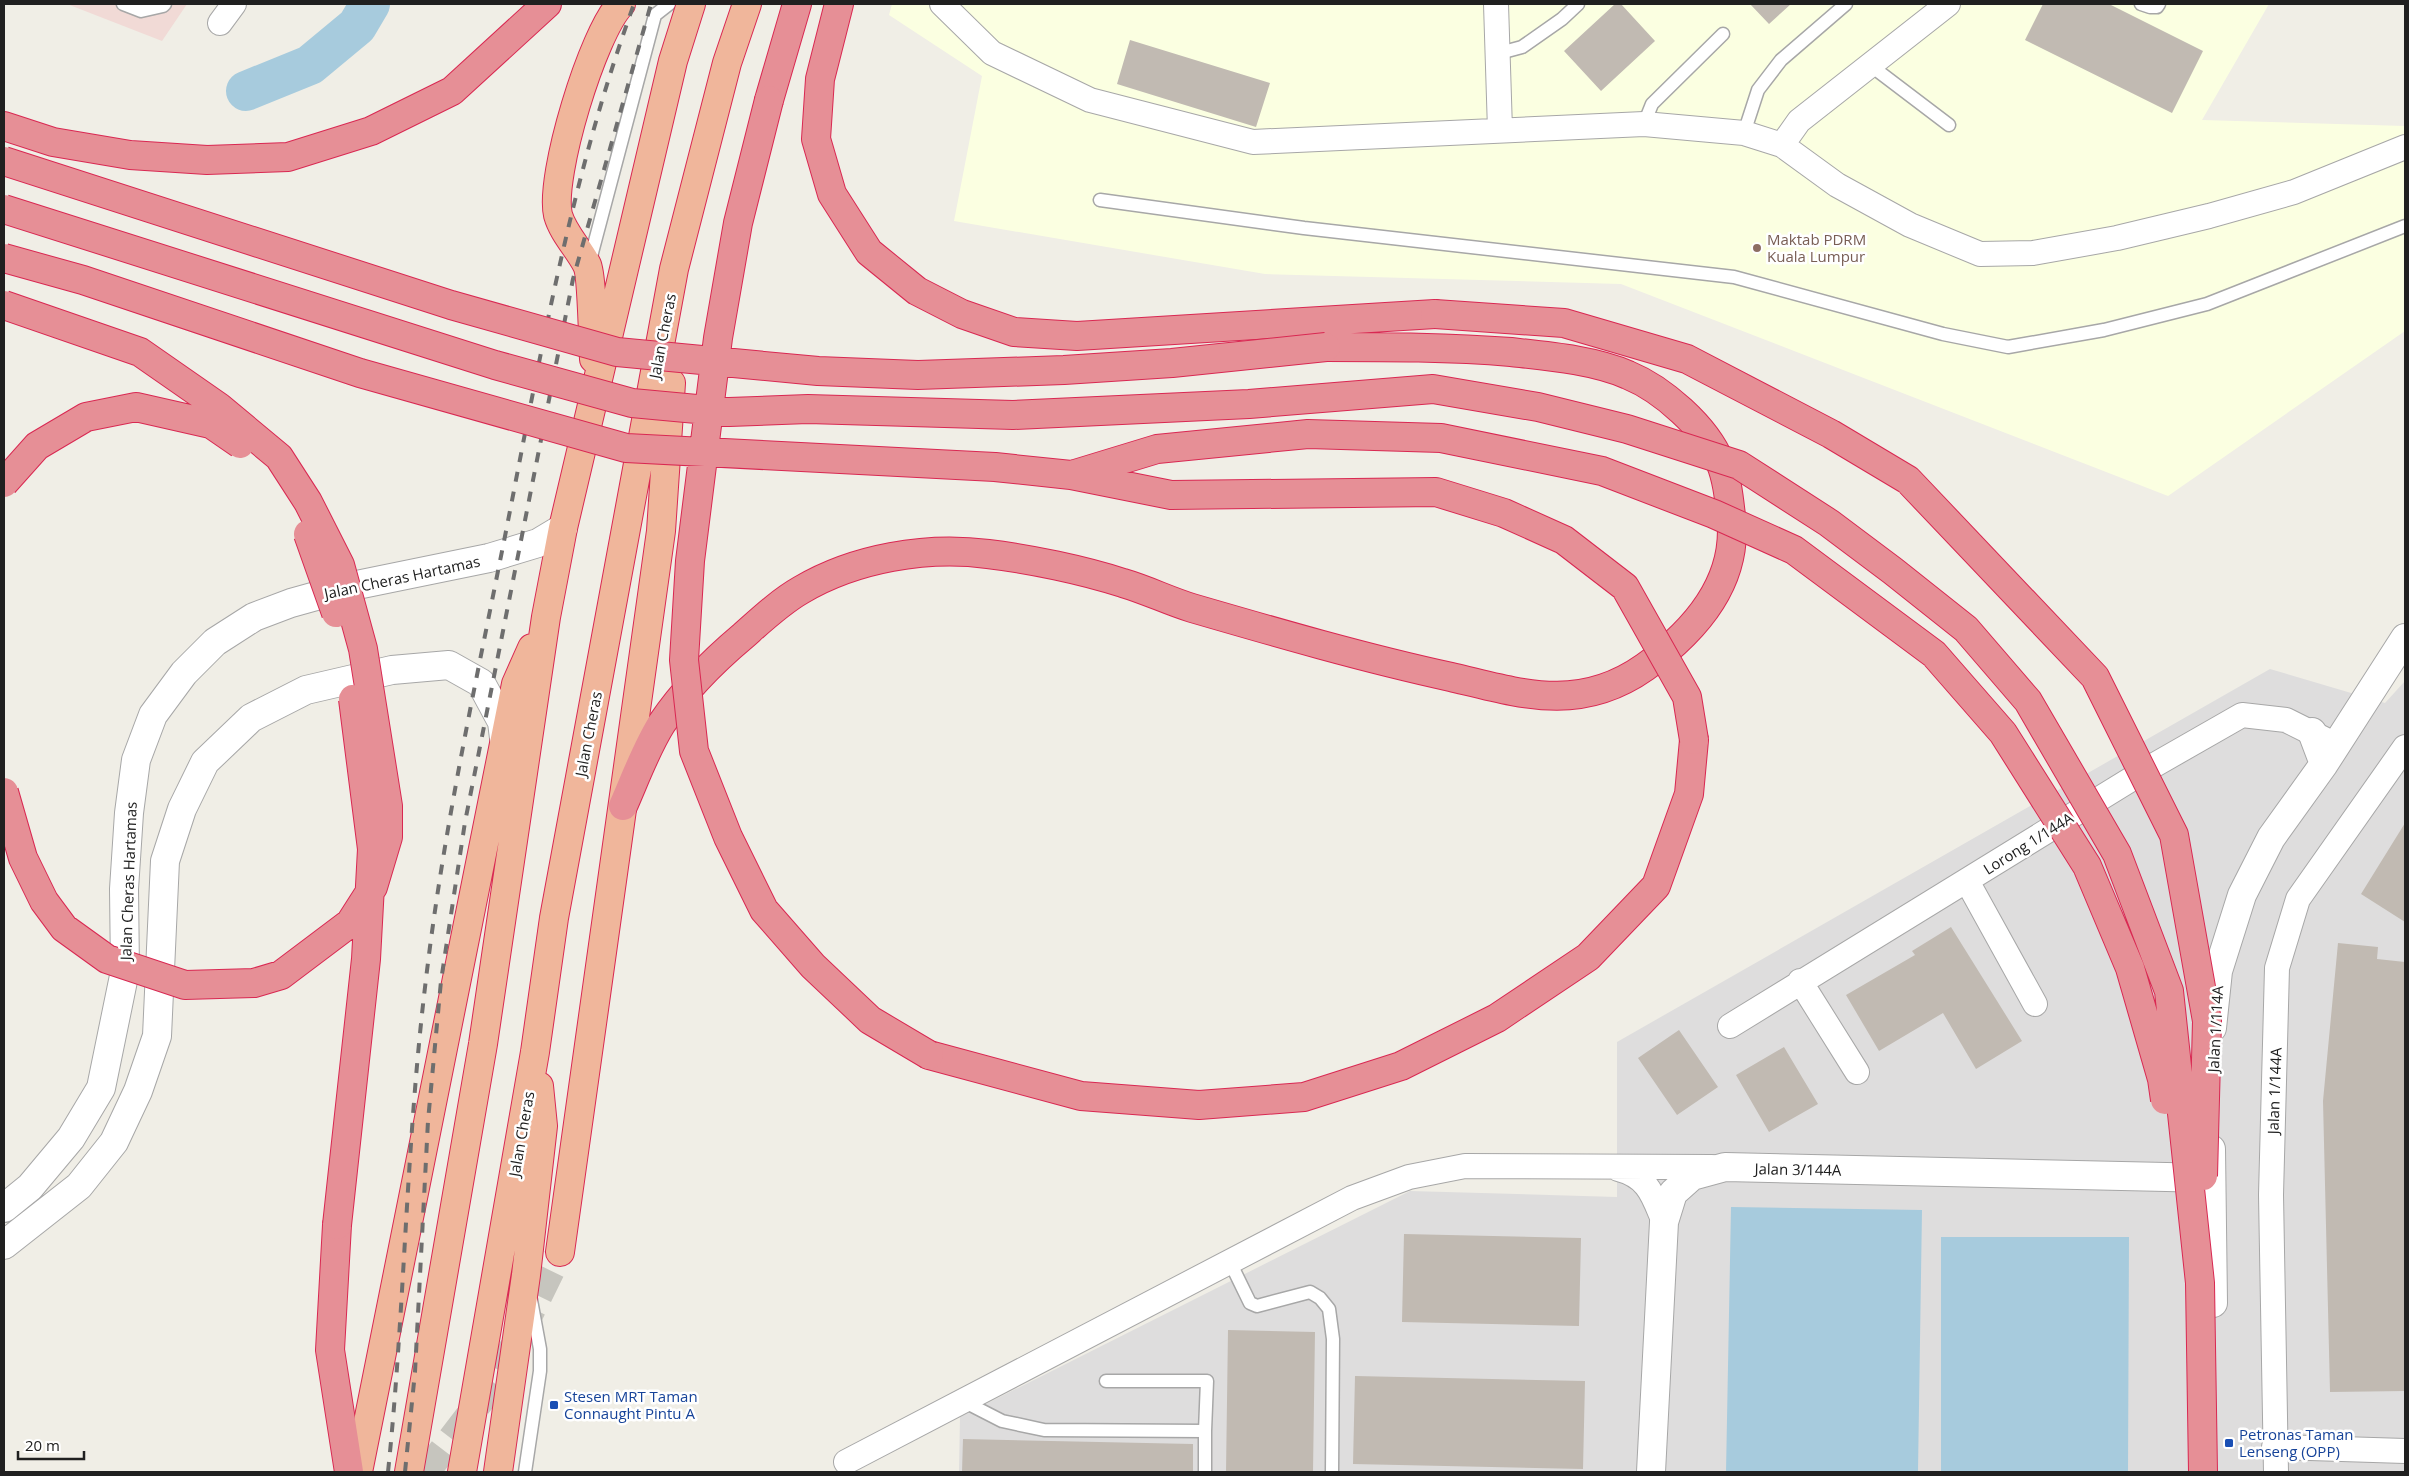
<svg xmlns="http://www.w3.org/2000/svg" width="2409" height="1476" viewBox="0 0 2409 1476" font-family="'Open Sans',sans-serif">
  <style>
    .residential { fill: #dedddd }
    .commercial { fill: #f1dad6 }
    .education { fill: #fbffe1 }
    .water { fill: #a7cbdd }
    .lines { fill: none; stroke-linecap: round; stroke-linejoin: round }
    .river { stroke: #a7cbdd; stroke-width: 40 }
    .building { fill: #c1bab2 }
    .trunk-tunnel { stroke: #c6c5be; stroke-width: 28; stroke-dasharray: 28 14; stroke-linecap: butt }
    .service-casing { stroke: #a7a7a7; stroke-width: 15 }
    .minor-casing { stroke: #a7a7a7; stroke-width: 26 }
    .tertiary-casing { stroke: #a7a7a7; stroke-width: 30 }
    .trunk-casing { stroke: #d92852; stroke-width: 30 }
    .motorway-casing { stroke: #d92852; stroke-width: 30 }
    .service { stroke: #fff; stroke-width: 12 }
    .minor { stroke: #fff; stroke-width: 24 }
    .tertiary { stroke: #fff; stroke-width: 28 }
    .trunk { stroke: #f0b69b; stroke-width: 28 }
    .motorway { stroke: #e68f96; stroke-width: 28 }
    .rail { stroke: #6e6e6e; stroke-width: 4; stroke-dasharray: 10 10; stroke-linecap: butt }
    .motorway-bridge-casing { stroke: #d92852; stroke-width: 30; stroke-linecap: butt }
    .motorway-bridge { stroke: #e68f96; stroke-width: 28 }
    .education-dot { fill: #8d6e63; stroke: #fff; stroke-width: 2 }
    .transit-dot { fill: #1a4fb4; stroke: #fff; stroke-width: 2 }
    .labels { text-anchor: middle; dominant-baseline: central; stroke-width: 5; stroke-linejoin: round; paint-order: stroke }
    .education-label { font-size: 15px; fill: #785e54; stroke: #fff; text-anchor: start }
    .street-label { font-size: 15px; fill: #202020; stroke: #fff }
    .transit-label { font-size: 15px; fill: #164399; stroke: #fff; text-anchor: start }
  </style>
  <rect width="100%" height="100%" fill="#f0eee6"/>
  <!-- residential -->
  <path class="residential" d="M2270,669L2385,703L2405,681V1472H959L960,1417L1410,1191L1617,1197V1042Z"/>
  <!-- commercial -->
  <path class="commercial" d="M67,4H187L162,41Z"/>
  <!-- education -->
  <path class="education" d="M892,4H2269L2202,120L2405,126V331L2168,496L1621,284L1265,274L954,221L982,76L889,15Z"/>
  <!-- water -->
  <path class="water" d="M1731,1207L1922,1210L1918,1472H1726Z
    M1941,1237H2129L2128,1472H1941Z"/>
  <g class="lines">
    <!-- river -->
    <path class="river" d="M246,91L310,65L357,26L370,4"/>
  </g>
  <!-- building -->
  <path class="building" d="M1615,4H1621L1655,41L1601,91L1564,51Z
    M1750,4H1791L1769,24Z
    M2043,4H2109L2203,51L2172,113L2025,40Z
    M1130,40L1270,83L1256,127L1117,84Z
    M2405,823V922L2361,894Z
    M1951,927L2022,1041L1976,1069L1943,1013L1879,1051L1846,995L1915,955L1912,951Z
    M2338,943L2378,947L2377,959L2405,962V1391L2330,1392L2323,1101Z
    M1679,1030L1718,1087L1677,1115L1638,1058Z
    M1784,1047L1818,1104L1769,1132L1736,1075Z
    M1404,1234L1581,1238L1579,1326L1402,1322Z
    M1228,1330L1315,1332L1313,1472H1226Z
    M1355,1376L1585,1381L1583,1469L1353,1464Z
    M963,1439L1193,1444V1472H962Z"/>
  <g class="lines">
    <!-- trunk-tunnel -->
    <path class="trunk-tunnel" d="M426,1472L498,1378L560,1252"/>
    <!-- service casing -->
    <g class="service-casing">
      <path id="service" d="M123,4L141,11L163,6L165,4
        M2141,4L2150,7H2157L2159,4
        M1496,54L1522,47L1562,19L1578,4
        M1870,65L1949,125
        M1644,124L1652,104L1723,34
        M1744,133L1758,90L1781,60L1846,4
        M1100,200L1304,228L1734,277L1943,334L2008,347L2104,330L2207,304L2405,226
        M589,264L655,15L669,4
        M1230,1262L1250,1303L1257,1306L1310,1292L1320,1298L1329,1309L1333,1339L1332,1472
        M963,1401L1002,1421L1044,1430L1205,1431L1207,1381H1106
        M525,1472L540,1371V1349L531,1300
        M1205,1472V1431"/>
    </g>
    <!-- minor casing -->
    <g class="minor-casing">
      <path id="minor" d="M942,4L992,53L1090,100L1253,142L1644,124L1744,133L1782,145L1837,185L1910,225L1980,254L2033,253L2117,238L2209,216L2294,192L2405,147
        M1496,4L1500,130
        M220,23L234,4
        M1782,145L1799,121L1948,4
        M1967,881L2035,1004
        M1800,981L1857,1072
        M1730,1026L2151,767L2242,715L2286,720L2328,741
        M1618,1169C1649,1177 1653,1196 1664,1222
        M2274,1447L2405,1451
        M846,1462L1352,1198L1409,1177L1465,1166L1712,1167
        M2276,1472L2271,1195L2277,968L2298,899L2405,747"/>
    </g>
    <!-- tertiary casing -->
    <g class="tertiary-casing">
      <path id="tertiary" d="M2312,732L2324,764
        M2212,1028L2218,971L2242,895L2271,838L2324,764L2405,638
        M2211,1149L2213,1303
        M4,1208L30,1187L71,1138L101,1088L125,971L124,889L129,813L136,760L153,715L184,673L215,642L254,617L291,603L352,586L489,558L538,543L563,528
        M4,1245L79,1186L114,1142L138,1091L157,1036L165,861L182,809L205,762L251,718L306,690L392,670L449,665L481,683L502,722L505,746
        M1651,1472L1664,1222L1673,1193L1692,1176L1725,1167L2211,1178"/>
    </g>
    <!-- trunk casing -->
    <g class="trunk-casing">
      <path id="trunk" d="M594,359C593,343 592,275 587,265C579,249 563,233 558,215C549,177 593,32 621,4
        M560,1252L661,531L671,383
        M358,1472L516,684L532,648
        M409,1472L483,1044L546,617L563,528L673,61L691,4
        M462,1472L535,1052L554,918L674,269L727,63L747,4
        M498,1472L526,1275L543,1126L539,1086"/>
    </g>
    <!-- motorway casing -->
    <g class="motorway-casing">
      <path id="motorway" d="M839,4L820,79L816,139L832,194L869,252L917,291L962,314L1014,332L1077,336L1435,314
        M769,100L797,4
        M4,126L53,142L130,155L207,160L288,157L371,131L452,91L547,4
        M623,806C635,779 646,748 662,723C685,689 712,662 743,636C761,620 780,602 801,590C855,558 926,546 988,554C1030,559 1083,570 1123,583C1147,590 1169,601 1192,608C1278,633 1364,658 1451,677C1522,694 1580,713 1645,667C1695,631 1739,581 1731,516C1729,498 1727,478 1720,462C1706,427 1662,389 1628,375C1594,360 1547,356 1511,352C1449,347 1388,347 1326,347
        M929,1055L1081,1096L1199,1105L1304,1097L1401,1066L1497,1018L1588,957L1656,886L1689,794L1694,740
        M337,1225L330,1350L349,1472"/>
    </g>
    <!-- service -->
    <use href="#service" class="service"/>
    <!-- minor -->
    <use href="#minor" class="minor"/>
    <!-- tertiary -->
    <use href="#tertiary" class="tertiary"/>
    <!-- trunk -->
    <use href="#trunk" class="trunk"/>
    <!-- motorway -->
    <use href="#motorway" class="motorway"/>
    <!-- rail -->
    <path class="rail" d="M388,1472C405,1308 406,1142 426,979C444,825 478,673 508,521C542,347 573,171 634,4
      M405,1472L415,1372L428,1121L441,981L465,822L573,279L651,4"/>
    <!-- motorway-bridge casing -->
    <g class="motorway-bridge-casing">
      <path id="motorway-bridge" d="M769,100L738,223L718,338L690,561L684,660L694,751L728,837L764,910L813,966L870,1020L929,1055
        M4,161L451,305L617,352L818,371L918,375L1064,370L1172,363L1326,347
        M4,209L495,365L632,403L729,412L808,409L1013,415L1249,404L1433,389L1538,407L1627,429L1739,465L1829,523L1893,571L1966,629L2028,701L2117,854L2169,991L2200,1283L2203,1472
        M4,258L83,280L360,373L626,448L995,467L1071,475L1171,495L1436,492L1504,513L1564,540L1625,587L1687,697L1694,740
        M4,305L140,352L219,407L279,457L308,502L340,565L363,649L388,806V837L373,887L350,923L281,975L254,983L185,985L107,959L64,928L44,901L23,858L4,792
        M1435,314L1564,323L1687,359L1831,434L1908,480L2095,677L2174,835L2207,1021L2203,1176
        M1075,474L1157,449L1308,434L1441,438L1602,471L1714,514L1794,550L1934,654L2003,733L2087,866L2130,968L2162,1079L2165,1100
        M4,483L37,446L86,417L136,407L211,424L240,444
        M308,534L336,613
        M337,1225L366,959L372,849L353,699"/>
    </g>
    <!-- motorway-bridge -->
    <use href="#motorway-bridge" class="motorway-bridge"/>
  </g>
  <!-- markers -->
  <circle class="education-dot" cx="1757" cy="248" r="5"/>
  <g class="transit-dot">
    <rect x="549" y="1400" width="10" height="10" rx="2.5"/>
    <rect x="2224" y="1438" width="10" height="10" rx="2.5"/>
  </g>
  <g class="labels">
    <!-- education labels -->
    <g class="education-label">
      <text x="1767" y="239">Maktab PDRM<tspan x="1767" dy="17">Kuala Lumpur</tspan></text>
    </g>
    <!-- street labels -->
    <g class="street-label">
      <text transform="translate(662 336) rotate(-79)">Jalan Cheras</text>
      <text transform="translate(402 577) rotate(-12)">Jalan Cheras Hartamas</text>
      <text transform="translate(588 734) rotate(-79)">Jalan Cheras</text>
      <text transform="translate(2028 843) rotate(-32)">Lorong 1/144A</text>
      <text transform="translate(128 881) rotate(-88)">Jalan Cheras Hartamas</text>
      <text transform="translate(2215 1029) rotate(-87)">Jalan 1/114A</text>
      <text transform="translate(2274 1091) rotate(-88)">Jalan 1/144A</text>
      <text transform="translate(521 1134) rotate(-80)">Jalan Cheras</text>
      <text transform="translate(1798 1169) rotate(1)">Jalan 3/144A</text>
    </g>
    <!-- transit labels -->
    <g class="transit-label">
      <text x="564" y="1396">Stesen MRT Taman<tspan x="564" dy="17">Connaught Pintu A</tspan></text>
      <text x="2239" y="1434">Petronas Taman<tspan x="2239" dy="17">Lenseng (OPP)</tspan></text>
    </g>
  </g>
  <!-- border -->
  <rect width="2409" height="1476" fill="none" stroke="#202020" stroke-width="10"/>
  <!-- scale -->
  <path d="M18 1451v8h66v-8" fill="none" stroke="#202020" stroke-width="2.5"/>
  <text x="25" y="1451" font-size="15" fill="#202020" stroke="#ffffff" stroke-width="4" paint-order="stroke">20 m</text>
</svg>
